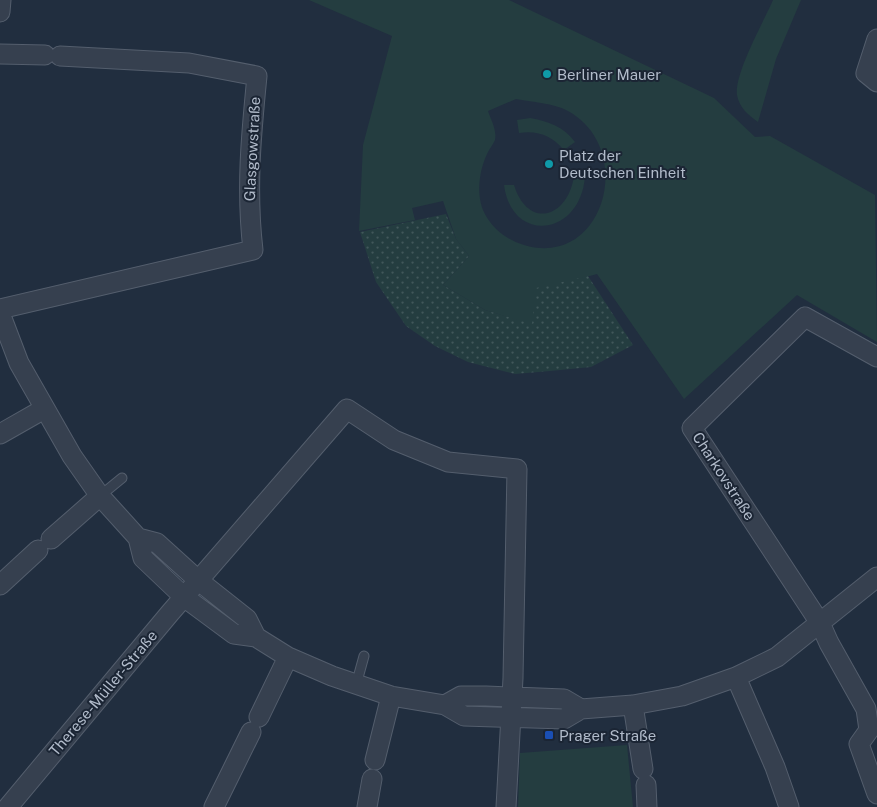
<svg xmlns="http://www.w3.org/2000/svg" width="877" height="807" viewBox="0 0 877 807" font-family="'Public Sans',sans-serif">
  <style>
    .green { fill: #243d40; fill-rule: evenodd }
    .garden { fill: url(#garden-dots) }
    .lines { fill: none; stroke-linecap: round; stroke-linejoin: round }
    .service-casing { stroke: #545e6d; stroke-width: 11 }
    .minor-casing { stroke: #545e6d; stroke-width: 21 }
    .service { stroke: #36404f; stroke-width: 9 }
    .minor { stroke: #36404f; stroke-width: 19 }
    .culture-dot { fill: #0f9aa8; stroke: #1b2534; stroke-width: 2 }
    .transit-dot { fill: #1a4fb4; stroke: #1b2534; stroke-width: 2 }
    .labels { text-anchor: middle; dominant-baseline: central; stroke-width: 4; stroke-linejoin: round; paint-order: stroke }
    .poi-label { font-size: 15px; fill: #b1bbca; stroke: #1b2534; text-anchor: start }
    .street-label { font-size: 15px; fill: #b1bbca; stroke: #1b2534 }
  </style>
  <defs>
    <pattern id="garden-dots" width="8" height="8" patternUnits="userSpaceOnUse" patternTransform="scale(1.25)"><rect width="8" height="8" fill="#243d40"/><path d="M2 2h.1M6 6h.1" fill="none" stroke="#41575a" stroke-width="1.8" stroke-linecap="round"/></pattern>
  </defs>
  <rect width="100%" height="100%" fill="#212e3f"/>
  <!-- green -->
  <path class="green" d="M309,0H509L714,98L755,137L770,136L875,195L877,342L797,295L684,399L597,274L560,284L532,325L485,310L443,285L469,256L456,239L443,201L412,208L415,220L359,231L363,145L392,36ZM516,99C531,102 554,103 568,111C637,149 604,269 524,245C508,240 495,231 486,216C475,198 479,171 487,154C489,149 493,145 495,140C497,130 491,120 488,111Z
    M773,0H801L776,59L758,122C748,115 739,107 737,95C734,74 764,21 773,0Z
    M530,118C548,121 564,127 575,142L564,150C552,136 538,130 519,133L517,120Z
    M574,176H585C581,236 512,245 504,185H514C528,230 568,218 574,176Z
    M627,745L633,807H518L520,753Z"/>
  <!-- garden -->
  <path class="garden" d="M446,214L456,239L469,256L443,285L485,310L532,324L536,288L588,276L633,345L591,367L550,371L515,374L468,362L435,346L406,326L376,282L360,232Z"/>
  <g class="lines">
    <!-- service casing -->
    <g class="service-casing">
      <path id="service" d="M100,496L122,478
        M356,685L364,656"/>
    </g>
    <!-- minor casing -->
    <g class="minor-casing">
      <path id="minor" d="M0,12L1,0
        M877,39L866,73L877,82
        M0,54L45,55
        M0,309L253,250C246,190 251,136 257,76L189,63L60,56
        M0,313L19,363L72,456L100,496L138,538L143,558L184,597L234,634L256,637L288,657L332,676L391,696L445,705L464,716L564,719L581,709L633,705L682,696L736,677L777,657L877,577
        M877,357L805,317L692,428L820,623L829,643L866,709L869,730L859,744L877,794
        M0,434L44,409
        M138,538L157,543L199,581L247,619L256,637
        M51,539L100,496
        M0,585L38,550
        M736,677L775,767L789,807
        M445,705L461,696H486L564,699L581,709
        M633,705L643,769
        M259,717L288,657
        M375,760L391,696
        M646,785L647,807
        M8,807L170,613L347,409L394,440L448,462L517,469L513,678L506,807
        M214,807L251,732
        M367,807L372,779"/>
    </g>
    <!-- service -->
    <use href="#service" class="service"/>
    <!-- minor -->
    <use href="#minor" class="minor"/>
  </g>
  <!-- markers -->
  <g class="culture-dot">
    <circle cx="547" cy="74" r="5"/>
    <circle cx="549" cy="164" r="5"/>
  </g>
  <rect class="transit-dot" x="544" y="730" width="10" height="10" rx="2.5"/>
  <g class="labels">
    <!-- poi labels -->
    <g class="poi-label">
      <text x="557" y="74">Berliner Mauer</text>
      <text x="559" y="155">Platz der<tspan x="559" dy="17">Deutschen Einheit</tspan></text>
      <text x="559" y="735">Prager Straße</text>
    </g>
    <!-- street labels -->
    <g class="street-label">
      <text transform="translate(252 149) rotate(-87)">Glasgowstraße</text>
      <text transform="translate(724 476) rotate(57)">Charkovstraße</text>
      <text transform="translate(103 693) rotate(-50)">Therese-Müller-Straße</text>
    </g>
  </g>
</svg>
